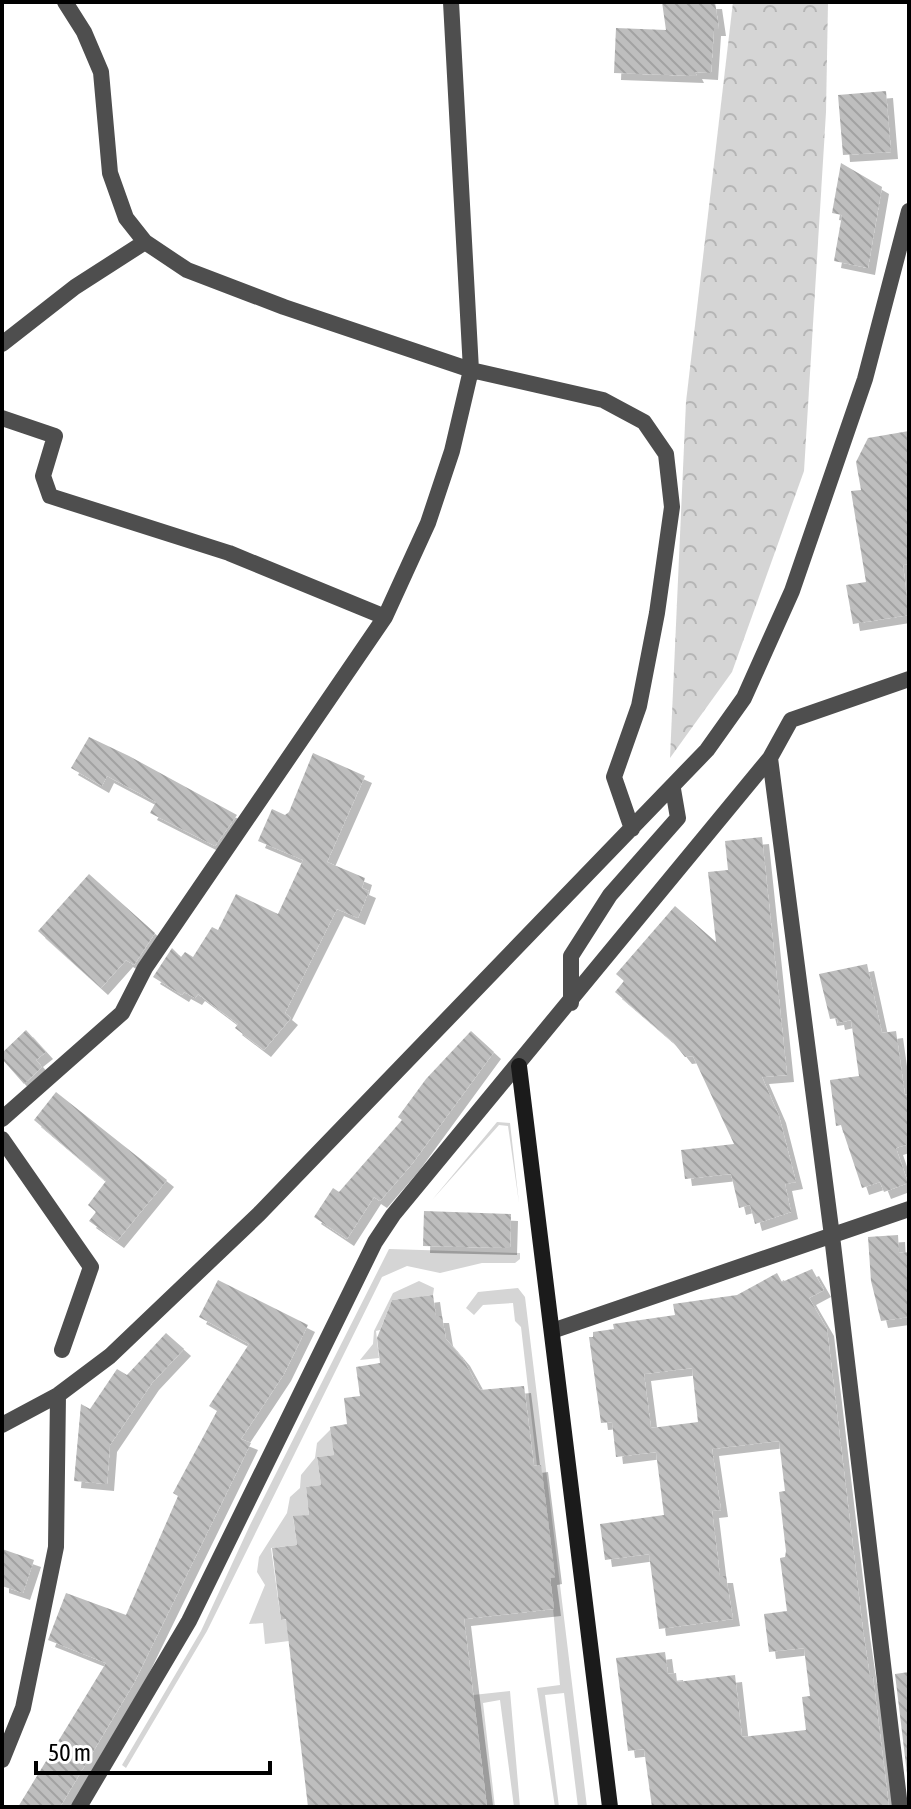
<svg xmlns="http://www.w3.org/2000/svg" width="911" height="1809" viewBox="0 0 911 1809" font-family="'Asap Condensed',sans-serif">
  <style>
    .green { fill: #d5d5d5 }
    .forest { fill: url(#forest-crowns) }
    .building { fill: url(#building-back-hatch); fill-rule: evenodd; filter: url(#shadow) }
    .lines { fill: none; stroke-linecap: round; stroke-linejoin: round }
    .street { stroke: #4e4e4e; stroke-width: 16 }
    .secondary { stroke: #1b1b1b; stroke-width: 16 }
  </style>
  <defs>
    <pattern id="forest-crowns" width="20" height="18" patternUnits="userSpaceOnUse" patternTransform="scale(2)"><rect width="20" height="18" fill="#d5d5d5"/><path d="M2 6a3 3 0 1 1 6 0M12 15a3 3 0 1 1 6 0" fill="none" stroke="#b5b5b5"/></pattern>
    <pattern id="building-back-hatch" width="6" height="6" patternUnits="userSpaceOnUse" patternTransform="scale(2)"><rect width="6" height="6" fill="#bebebe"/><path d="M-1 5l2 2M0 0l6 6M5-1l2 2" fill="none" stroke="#a2a2a2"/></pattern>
    <filter id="shadow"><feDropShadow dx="7" dy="7" stdDeviation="0" flood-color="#0004"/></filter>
  </defs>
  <rect width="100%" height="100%" fill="#fff"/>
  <!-- green -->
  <path class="green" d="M497,1122L510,1123L519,1203L508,1126L499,1125L432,1200Z
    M389,1249L520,1253V1259L515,1263H482L440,1273L407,1266L382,1277L207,1631L126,1768L122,1765L201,1631L250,1525Z
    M419,1281L434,1288L433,1295L392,1300L380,1330L376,1331L379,1358L360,1360L373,1344L374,1331L393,1293Z
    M518,1288L525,1297L587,1807H578L564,1693L545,1695L559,1807H555L537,1688L560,1685L540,1465L537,1466L521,1327L515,1321L513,1303L483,1305L474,1315L466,1308L478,1292Z
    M331,1429L334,1455L317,1457L321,1485L306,1487L309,1515L293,1517L297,1545L271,1548L281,1620L294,1618L297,1640L265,1644L263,1623L249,1624L265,1585L257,1572L259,1557L287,1513L290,1497L300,1488L301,1475L315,1458L317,1443Z
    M510,1691L520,1807H514L500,1700L483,1703L495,1807H487L473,1695Z"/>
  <!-- forest -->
  <path class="forest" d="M733,2H828L826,112L804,471L732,672L670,758L686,402Z"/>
  <!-- building -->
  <path class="building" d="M662,2H715L719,29H714L711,73L695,72L697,76L614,73L616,28L666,30Z
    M886,91L891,152L843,155L838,95Z
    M841,163L882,187L868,268L834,261L842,215L832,213Z
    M909,431V564L903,565L909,615L853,624L846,585L866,582L851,491L861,490L856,462L868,438Z
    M89,737L129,756L237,815L215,846L150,813L156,802L107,776L102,786L71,768Z
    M313,753L365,776L327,862L365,878L362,888L369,891L358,918L337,909L285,1013L291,1018L264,1050L235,1028L238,1024L198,994L195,998L184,992L182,995L153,977L172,948L181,957L185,952L193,957L212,927L218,930L236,894L278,914L303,860L258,841L272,809L285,815L289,812Z
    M762,837L787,1075L762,1077L779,1116L796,1182L785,1184L791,1212L755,1224L750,1205L739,1208L731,1174L685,1179L681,1150L734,1144L693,1056L685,1057L673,1042L615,992L624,981L616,974L675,906L716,942L708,872L728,870L725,841Z
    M89,874L155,933L134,965L126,960L101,988L38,931Z
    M867,964L882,1033L896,1031L905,1095L909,1094V1144L896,1148L908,1183L884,1192L880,1182L862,1188L841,1125L836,1126L830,1080L859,1076L851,1020L838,1023L837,1018L830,1019L819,974Z
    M26,1030L46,1052L36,1060L42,1067L24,1084L2,1059V1053Z
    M471,1031L494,1052L412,1164L380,1201L374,1197L347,1239L314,1217L333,1188L339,1192L402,1120L398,1117L426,1079Z
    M56,1092L167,1180L117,1241L89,1221L96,1212L88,1205L106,1181L34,1120Z
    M424,1211L511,1214L510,1248L423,1246Z
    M898,1235L899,1253L909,1252V1317L881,1321L871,1281L868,1237Z
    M812,1269L824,1290L809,1298L827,1329L863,1630L870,1677H873L889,1807H652L644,1749L628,1751L616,1658L665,1652L668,1674L676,1673L677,1682L735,1675L742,1737L806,1730L802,1697L810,1696L804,1648L769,1652L764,1614L787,1611L780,1558L785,1557L786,1551L779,1492L785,1491L779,1441L712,1449L721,1510L712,1511L720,1576H726L733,1619L659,1629L649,1554L605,1560L600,1524L664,1515L656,1452L616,1457L612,1422L601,1423L589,1337H593V1332L614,1329L613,1324L675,1315L673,1304L737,1295L777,1273L782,1282ZM692,1368L698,1422L651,1428L644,1374Z
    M218,1280L308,1325L284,1374L241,1439L251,1443L134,1683L60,1807H18L106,1663L48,1640L66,1593L126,1615L178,1496L173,1493L217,1411L209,1406L249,1344L199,1317Z
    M433,1295L436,1316H442L446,1339L463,1359L480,1390L524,1386L534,1466L541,1465L555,1577L550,1578L554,1609L464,1619L487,1807H308L286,1619L281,1620L272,1548L297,1545L293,1516L309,1515L306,1487L321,1485L317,1457L334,1455L330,1427L347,1424L344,1398L360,1396L356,1367L380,1363L377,1338L392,1300Z
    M166,1333L184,1349L152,1383L110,1445L107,1484L74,1481L81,1404L90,1409L117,1369L127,1375Z
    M2,1549L34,1560L23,1593L2,1586Z
    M909,1672V1790L895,1674Z"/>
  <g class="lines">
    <!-- street -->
    <path class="street" d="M65,2L84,32L101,72L110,173L126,218L145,242L187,270L284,307L471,370L603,400L644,422L666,454L672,507L657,613L639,706L614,777L632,829
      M2,344L75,287L145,242
      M2,418L55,436L43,476L50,496L229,553L385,617
      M770,758L832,1236L900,1807
      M571,1003V956L610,895L678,818L673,789
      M2,1119L122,1013L145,968L385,617L428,523L452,451L471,370L451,2
      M2,1139L91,1267L62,1350
      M552,1331L909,1209
      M2,1425L58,1395L110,1356L259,1214L707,750L744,698L792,591L865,379L909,211
      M2,1760L23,1708L56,1547L58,1395
      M79,1807L189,1621L375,1242L393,1215L770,758L791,720L909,679"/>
    <!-- secondary -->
    <path class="secondary" d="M519,1066L610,1807"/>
  </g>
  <!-- border -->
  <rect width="911" height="1809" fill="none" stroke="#000000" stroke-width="8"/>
  <!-- scale -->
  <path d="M36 1761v12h234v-12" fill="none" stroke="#000000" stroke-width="4"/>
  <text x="48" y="1761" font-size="24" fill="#000000" stroke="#ffffff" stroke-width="6" paint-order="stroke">50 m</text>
</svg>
